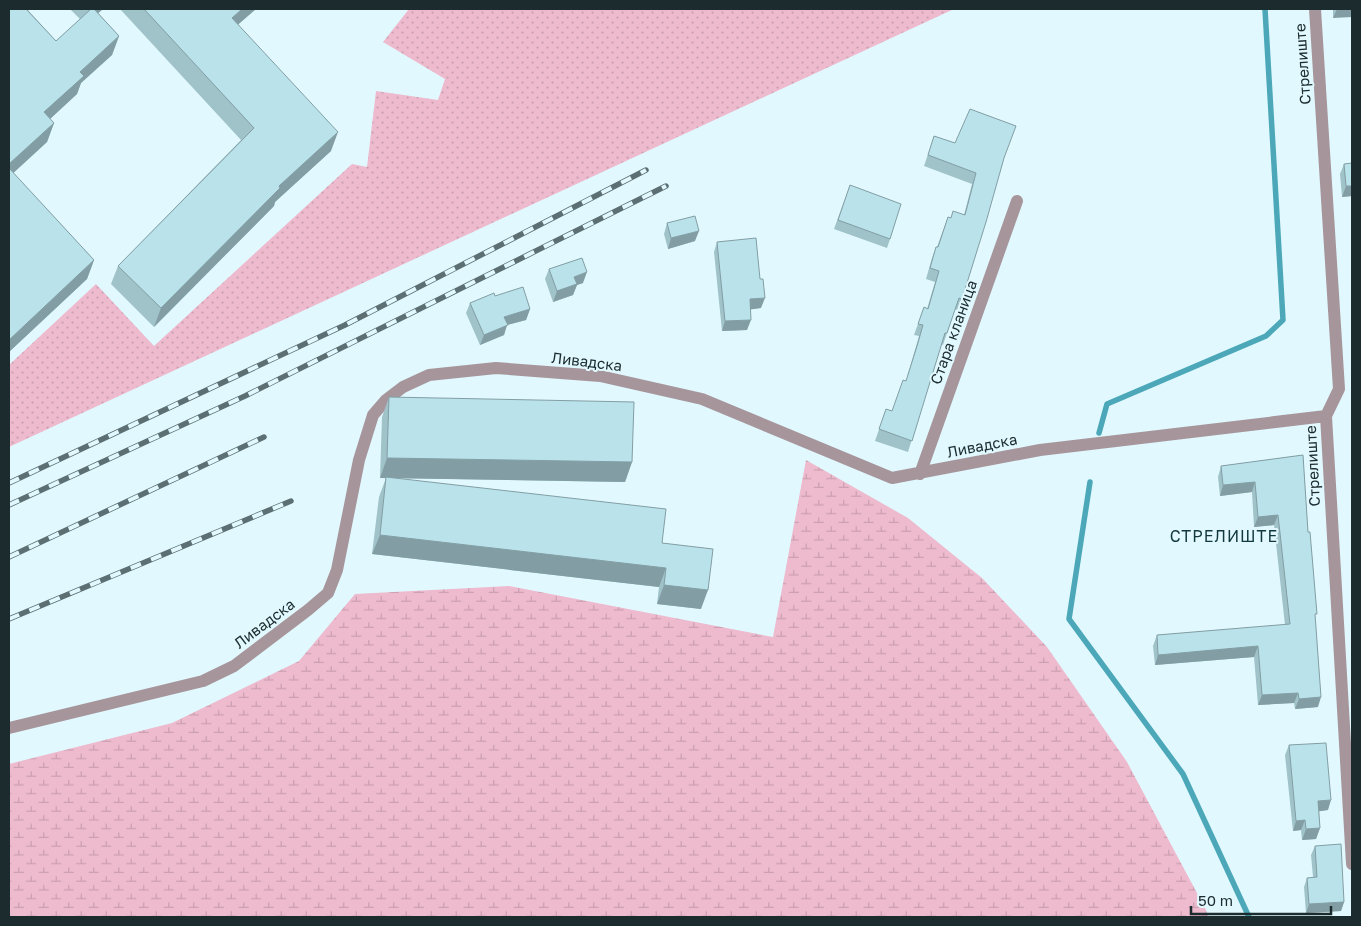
<svg xmlns="http://www.w3.org/2000/svg" width="1361" height="926" viewBox="0 0 1361 926" font-family="'Golos Text',sans-serif">
  <style>
    .grass { fill: url(#grass-dots) }
    .wetland { fill: url(#wetland-marsh) }
    .lines { fill: none; stroke-linecap: round; stroke-linejoin: round }
    .stream { stroke: #4ca8b9; stroke-width: 5.5 }
    .minor { stroke: #a6969c; stroke-width: 12 }
    .rail-casing { stroke: #5c6f73; stroke-width: 5.5 }
    .rail { stroke: #e1f9fe; stroke-width: 4; stroke-dasharray: 11; stroke-linecap: butt }
    .wall { fill: #a0c2c9 }
    .shaded-wall { fill: #829ea4 }
    .building { fill: #bae2ea; stroke: #829ea4 }
    .labels { text-anchor: middle; dominant-baseline: central; stroke-width: 4; stroke-linejoin: round; paint-order: stroke }
    .street-label { font-size: 15px; fill: #1b2b2e; stroke: #e1f9fe }
    .neighbourhood-label { font-size: 16px; letter-spacing: 1px; fill: #12383e; stroke: #e1f9fe }
  </style>
  <defs>
    <pattern id="grass-dots" width="8" height="8" patternUnits="userSpaceOnUse" patternTransform="scale(1.25)"><rect width="8" height="8" fill="#eebace"/><path d="M2 2h.1M6 6h.1" fill="none" stroke="#cca0b1" stroke-width="1.8" stroke-linecap="round"/></pattern>
    <pattern id="wetland-marsh" width="20" height="14" patternUnits="userSpaceOnUse" patternTransform="scale(1.25)"><rect width="20" height="14" fill="#eebace"/><path d="M1 5h8M5 5V1M11 12h8M15 12V8" fill="none" stroke="#cca0b1"/></pattern>
  </defs>
  <rect width="100%" height="100%" fill="#e1f9fe"/>
  <!-- grass -->
  <path class="grass" d="M409,9H954L9,447V365L96,284L154,346L352,164L367,167L376,91L438,100L445,79L383,42Z"/>
  <!-- wetland -->
  <path class="wetland" d="M806,460L908,518L982,578L1047,647L1127,762L1206,910L1208,917H9V764L172,723L299,661L355,594L509,586L773,637Z"/>
  <g class="lines">
    <!-- stream -->
    <path class="stream" d="M1099,433L1107,404L1266,336L1283,320L1265,9
      M1090,482L1069,619L1183,774L1249,917"/>
    <!-- minor -->
    <path class="minor" d="M1315,9L1339,389L1326,416L1352,864
      M920,474L1017,201
      M9,728L203,681L234,666L308,610L328,593L337,570L359,460L373,415L386,400L403,387L429,375L496,368L600,376L702,399L892,478L1040,450L1326,416"/>
    <!-- rail casing -->
    <g class="rail-casing">
      <path id="rail" d="M9,483L345,325L646,170
        M9,505L245,396L666,186
        M9,557L264,437
        M9,619L291,501"/>
    </g>
    <!-- rail -->
    <use href="#rail" class="rail"/>
  </g>
  <!-- wall -->
  <path class="wall" d="M9,9H27L56,41L80,19L70,9H103L98,13L119,36L112,55L81,83L77,94L50,119L54,123L47,142L13,173L94,260L87,279L9,352Z
    M120,9H256L238,24L331,151L275,202L274,206L154,327L111,284L118,266L241,140Z
    M1333,9H1352L1333,18Z
    M934,136L1003,160L962,299L957,310L955,309L943,345L941,344L908,452L875,441L886,409L892,411L906,381L919,336L914,335L924,307L927,309L935,282L926,279L932,258L936,247H937L948,217L951,218L964,215L972,184L924,166Z
    M1344,164L1352,196L1342,197L1340,174Z
    M850,185L890,239L887,248L834,229Z
    M667,223L695,241L668,249L664,234Z
    M717,242L761,308L751,309L747,330L722,331L714,252Z
    M549,269L583,283L577,285L573,295L553,302L545,279Z
    M495,296L530,309L526,320L507,325L504,335L480,345L466,313L470,303Z
    M389,397L632,462L625,482L397,478L662,543L701,609L657,604L659,587L372,554L379,497L386,478H380L382,417Z
    M1303,455L1308,532L1315,619L1318,707L1295,709L1294,703L1258,705L1254,657L1155,665L1153,646L1157,635L1285,625L1274,525L1254,527L1252,492L1220,496L1218,477L1221,466Z
    M1289,745L1328,810L1319,811L1320,828L1316,839L1302,840L1301,830L1293,831L1285,755Z
    M1315,846L1344,902L1341,911L1306,913L1304,887L1307,878L1313,877L1311,855Z"/>
  <!-- shaded-wall -->
  <path class="shaded-wall" d="M91,9H103L85,25Z
    M242,9H256L225,36L232,18Z
    M1337,9H1352V17L1333,18Z
    M119,36L112,55L81,83L77,94L37,131L44,112L80,72Z
    M54,123L47,142L9,177V164Z
    M338,132L331,151L275,202L274,206L154,327L161,308L279,186Z
    M1346,186H1352V196L1342,197Z
    M699,231L695,241L668,249L671,238Z
    M94,260L87,279L9,352V340Z
    M587,272L583,283L577,285L573,295L553,302L557,291L574,277Z
    M765,298L761,308L747,310L750,299Z
    M530,309L526,320L507,325L504,335L480,345L484,335L504,317Z
    M751,320L747,330L722,331L725,321Z
    M387,458L632,462L625,482L380,478Z
    M1255,482L1252,492L1220,496L1223,485Z
    M1278,515L1274,525L1254,527L1258,517Z
    M380,535L666,568L659,587L372,554Z
    M664,585L708,590L701,609L657,604Z
    M1258,646L1254,657L1155,665L1158,655Z
    M1298,693L1294,703L1258,705L1262,695Z
    M1321,697L1318,707L1295,709L1299,699Z
    M1331,800L1328,810L1314,812L1318,801Z
    M1305,820L1301,830L1293,831L1296,821Z
    M1320,828L1316,839L1302,840L1306,829Z
    M1344,902L1341,911L1306,913L1309,904Z"/>
  <!-- building -->
  <path class="building" d="M9,9H26L56,41L91,9H94L119,36L80,72L84,76L44,112L54,123L9,164Z
    M144,9H242L232,18L338,132L279,186L280,188L161,308L118,266L254,128Z
    M970,109L1016,126L1004,158L986,222L962,299L959,298L947,333H945L912,441L879,429L886,409L892,411L903,380L906,381L917,346L923,325L918,324L924,307L928,309L939,271L930,268L936,247H938L948,217L951,218L953,211L965,215L976,173L928,155L934,136L955,143Z
    M1352,163V186H1346L1344,164Z
    M9,168L94,260L9,340Z
    M850,185L901,204L890,239L838,220Z
    M695,216L699,231L671,238L667,223Z
    M756,238L760,279H763L765,298L750,299L751,320L725,321L717,242Z
    M582,258L587,272L574,277L577,284L557,291L549,269Z
    M523,287L530,309L504,317L508,325L484,335L470,303L494,293L495,296Z
    M389,397L634,402L632,462L387,458Z
    M1303,455L1308,532H1310L1317,614H1315L1321,697L1299,699L1298,693L1262,695L1258,646L1158,655L1157,635L1290,624L1278,515L1258,517L1255,482L1223,485L1221,466Z
    M386,477L666,509L662,543L713,549L708,590L664,585L666,568L380,535Z
    M1326,743L1331,800L1318,801L1320,828L1306,829L1305,820L1296,821L1289,745Z
    M1341,844L1344,902L1309,904L1307,878L1317,877L1315,846Z"/>
  <g class="labels">
    <!-- street labels -->
    <g class="street-label">
      <text transform="translate(1302 64) rotate(-94)">Стрелиште</text>
      <text transform="translate(953 332) rotate(-70)">Стара кланица</text>
      <text transform="translate(587 361) rotate(7)">Ливадска</text>
      <text transform="translate(982 445) rotate(-11)">Ливадска</text>
      <text transform="translate(1312 466) rotate(-93)">Стрелиште</text>
      <text transform="translate(264 623) rotate(-37)">Ливадска</text>
    </g>
    <!-- neighbourhood labels -->
    <g class="neighbourhood-label">
      <text x="1224" y="536">СТРЕЛИШТЕ</text>
    </g>
  </g>
  <!-- border -->
  <rect width="1361" height="926" fill="none" stroke="#1b2b2e" stroke-width="20"/>
  <!-- scale -->
  <path d="M1191 906v8h140v-8" fill="none" stroke="#1b2b2e" stroke-width="2.5"/>
  <text x="1198" y="906" font-size="15" fill="#1b2b2e" stroke="#e1f9fe" stroke-width="4" paint-order="stroke">50 m</text>
</svg>
